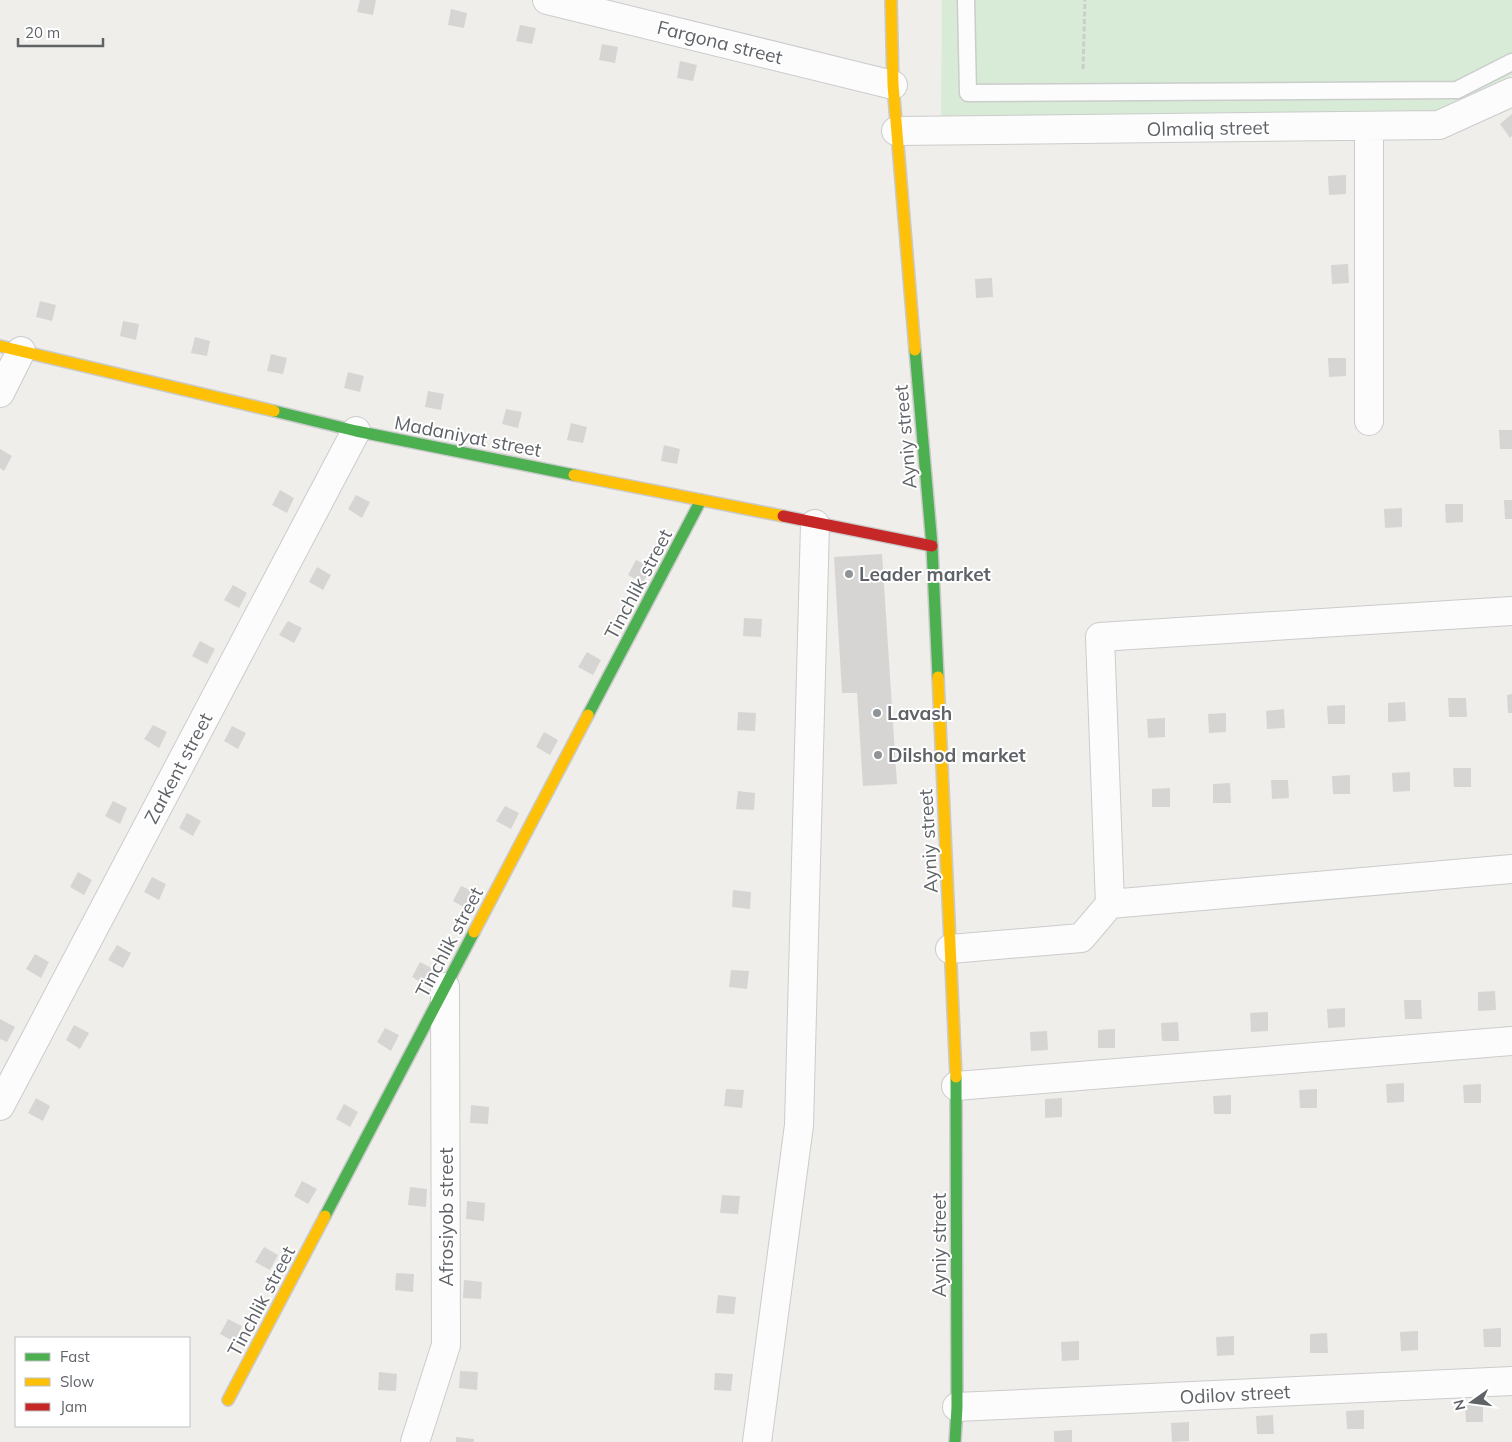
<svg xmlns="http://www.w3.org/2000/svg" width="1512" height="1442" viewBox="0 0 1512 1442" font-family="Mulish,sans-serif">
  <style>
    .green { fill: #d8ebd6 }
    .building { fill: #d6d5d3 }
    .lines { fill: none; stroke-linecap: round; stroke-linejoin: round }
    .lane-casing { stroke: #cbcccc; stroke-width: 19 }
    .street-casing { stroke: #cbcccc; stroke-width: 30 }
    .fast-casing { stroke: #cacacb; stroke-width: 14 }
    .slow-casing { stroke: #cacacb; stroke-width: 14 }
    .jam-casing { stroke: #cacacb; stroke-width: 14 }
    .path { stroke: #cacfcc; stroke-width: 3; stroke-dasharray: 5 2.5; stroke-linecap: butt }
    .lane { stroke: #fdfcfc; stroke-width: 16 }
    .street { stroke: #fdfcfc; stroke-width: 28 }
    .fast { stroke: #4caf50; stroke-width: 11 }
    .slow { stroke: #ffc107; stroke-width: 11 }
    .jam { stroke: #c62828; stroke-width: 11 }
    .poi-dot { fill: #919496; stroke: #fff; stroke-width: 2 }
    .labels { text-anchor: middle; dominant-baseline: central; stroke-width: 4; stroke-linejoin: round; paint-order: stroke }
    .street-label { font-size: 19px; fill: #5f6368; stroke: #fff }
    .poi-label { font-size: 19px; font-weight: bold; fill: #5f6368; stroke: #fff; text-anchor: start }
  </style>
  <rect width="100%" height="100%" fill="#efeeea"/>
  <!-- green -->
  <path class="green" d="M942,0H1512V75L1430,114L941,116Z"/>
  <!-- building -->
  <path class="building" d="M360,0H376L373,15L357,12Z
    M451,9L467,13L464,28L448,25Z
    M520,25L536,28L532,44L516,41Z
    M602,44L618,47L615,63L599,60Z
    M680,61L697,65L693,81L677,78Z
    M1512,114V136L1510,138L1500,124Z
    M1346,175V194L1329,195L1328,176Z
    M1348,264L1349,283L1332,284L1331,265Z
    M992,278L993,297L976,298L975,279Z
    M40,301L56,305L52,321L36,317Z
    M123,321L139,324L136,340L120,336Z
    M195,337L210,341L207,356L191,353Z
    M271,354L287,358L283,374L267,371Z
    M1328,358H1346V376L1329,377Z
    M348,372L364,376L360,392L344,388Z
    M428,391L444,394L441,410L425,407Z
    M506,409L522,412L518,428L502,424Z
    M571,423L587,427L583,443L567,440Z
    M1499,430H1512V449H1500Z
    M664,445L680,449L677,464L661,461Z
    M0,449L12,456L4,471L0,468Z
    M280,490L294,498L287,513L272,505Z
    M356,495L370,502L362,518L348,509Z
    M1504,500H1512V519H1505Z
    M1445,504H1463V522L1446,523Z
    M1402,508V527L1385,528L1384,509Z
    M882,554L897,784L863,786L857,693H842L834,557Z
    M636,560L651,567L643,583L628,575Z
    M317,567L331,575L323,590L309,582Z
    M233,585L247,593L239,608L224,600Z
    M744,618L762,619L761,637L743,636Z
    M288,621L302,628L294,643L279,635Z
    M200,641L215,649L207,664L192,656Z
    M587,652L601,660L593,675L578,667Z
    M1512,694V713H1508L1507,695Z
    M1448,698H1466L1467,717H1449Z
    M1405,702L1406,721L1388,722V703Z
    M1345,705V724H1328L1327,706Z
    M1284,709L1285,728L1267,729L1266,711Z
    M738,712L756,713L755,731L737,730Z
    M1226,713V732L1209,733L1208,714Z
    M1165,718V737L1148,738L1147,719Z
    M153,725L167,732L159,748L144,739Z
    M232,726L246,733L238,749L224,741Z
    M544,732L558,740L550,755L536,747Z
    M1453,768H1471V787H1454Z
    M1410,772V791L1393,792L1392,773Z
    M1350,775V794H1333L1332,776Z
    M1271,780H1288L1289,798L1272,799Z
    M1230,783L1231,803H1213V784Z
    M1170,788V807H1152V789Z
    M738,791L755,793L754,810L736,809Z
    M113,801L127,808L120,824L105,816Z
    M505,806L519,813L511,829L496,821Z
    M187,813L201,821L193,836L179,828Z
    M78,872L92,880L84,895L70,887Z
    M152,877L166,884L159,900L144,892Z
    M461,886L476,893L467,909L453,901Z
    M733,890L751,892L750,909L732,907Z
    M117,945L131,953L123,968L108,960Z
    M35,954L49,962L41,978L26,969Z
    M420,962L435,970L426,985L412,977Z
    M731,970L749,971L747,989L729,987Z
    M1495,991L1496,1010L1478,1011V992Z
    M1404,1000H1421L1422,1019H1405Z
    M1345,1008V1027L1328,1028L1327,1009Z
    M1268,1012V1031L1251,1032L1250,1013Z
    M0,1019L15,1027L7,1042L0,1039Z
    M1178,1022L1179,1041H1162L1161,1023Z
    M74,1025L89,1033L80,1049L66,1040Z
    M385,1028L399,1035L391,1051L377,1042Z
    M1115,1029V1048H1098V1030Z
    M1047,1031L1048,1050L1031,1051L1030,1032Z
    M1404,1083V1102L1387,1103L1386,1084Z
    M1481,1084V1103H1464L1463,1085Z
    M726,1089L744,1090L742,1108L724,1106Z
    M1317,1089V1108H1300L1299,1090Z
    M1231,1095V1114H1214L1213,1096Z
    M36,1098L50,1106L43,1121L28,1113Z
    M1062,1098V1117L1045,1118V1099Z
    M344,1104L358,1112L350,1127L336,1119Z
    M471,1105L489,1107L488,1124L470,1123Z
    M302,1181L317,1189L308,1204L294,1196Z
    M410,1187L427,1189L426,1207L408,1205Z
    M722,1195L740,1196L738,1214L720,1213Z
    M467,1201L485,1203L484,1221L466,1219Z
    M264,1247L278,1255L270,1270L255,1262Z
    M396,1273L414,1274L413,1292L395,1290Z
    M464,1280L482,1282L481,1299L463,1298Z
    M718,1295L736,1297L734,1314L716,1313Z
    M228,1319L242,1326L235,1342L220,1334Z
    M1501,1328V1347H1484L1483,1329Z
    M1418,1331V1350L1401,1351L1400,1332Z
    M1327,1333L1328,1353H1310V1334Z
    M1234,1336V1355L1217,1356L1216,1337Z
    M1079,1341V1360L1062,1361L1061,1342Z
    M460,1371L478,1372L477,1390L459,1388Z
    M379,1372L397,1374L396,1391L378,1390Z
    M715,1373L733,1374L731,1391L714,1390Z
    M1465,1403H1483V1422H1466Z
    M1364,1410V1429H1347L1346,1411Z
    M1273,1415L1274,1434H1257L1256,1416Z
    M1189,1422V1441L1172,1442L1171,1423Z
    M1072,1430V1442H1054V1431Z
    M456,1437L474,1439V1442H456Z"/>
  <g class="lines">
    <!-- lane casing -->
    <g class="lane-casing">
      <path id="lane" d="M966,0L968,93L1457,90L1512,62"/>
    </g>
    <!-- street casing -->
    <g class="street-casing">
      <path id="street" d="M547,0L893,85
        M1369,126V421
        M896,131L1439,125L1512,92
        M0,393L21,351
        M1110,904L1512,869
        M950,949L1081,938L1110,904L1100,637L1512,611
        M956,1086L1512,1041
        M0,1106L356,431
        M957,1407L1512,1381
        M415,1442L446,1345L445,987
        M757,1442L799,1125L815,524"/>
    </g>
    <!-- fast casing -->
    <g class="fast-casing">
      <path id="fast" d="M915,350L932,546L938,677
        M274,411L356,431L574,475
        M588,715L701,500
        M325,1216L474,932
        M955,1442L957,1407L956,1077"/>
    </g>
    <!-- slow casing -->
    <g class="slow-casing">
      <path id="slow" d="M891,0L893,85L915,350
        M0,346L274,411
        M574,475L783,516
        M938,677L956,1077
        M474,932L588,715
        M228,1400L325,1216"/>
    </g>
    <!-- jam casing -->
    <g class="jam-casing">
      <path id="jam" d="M783,516L932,546"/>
    </g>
    <!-- path -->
    <path class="path" d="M1083,69L1085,0"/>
    <!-- lane -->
    <use href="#lane" class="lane"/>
    <!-- street -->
    <use href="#street" class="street"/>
    <!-- fast -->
    <use href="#fast" class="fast"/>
    <!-- slow -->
    <use href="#slow" class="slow"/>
    <!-- jam -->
    <use href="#jam" class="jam"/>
  </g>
  <!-- markers -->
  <g class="poi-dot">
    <circle cx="849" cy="574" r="5"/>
    <circle cx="877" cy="713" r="5"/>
    <circle cx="878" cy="755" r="5"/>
  </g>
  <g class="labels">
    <!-- street labels -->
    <g class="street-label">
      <text transform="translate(720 42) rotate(14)">Fargona street</text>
      <text transform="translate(1208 128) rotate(-1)">Olmaliq street</text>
      <text transform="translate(468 436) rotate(11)">Madaniyat street</text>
      <text transform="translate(905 437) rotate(-95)">Ayniy street</text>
      <text transform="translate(638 584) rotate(-62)">Tinchlik street</text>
      <text transform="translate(178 768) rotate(-62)">Zarkent street</text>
      <text transform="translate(928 841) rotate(-93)">Ayniy street</text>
      <text transform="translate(449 942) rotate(-62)">Tinchlik street</text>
      <text transform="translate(446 1217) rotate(-90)">Afrosiyob street</text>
      <text transform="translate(939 1245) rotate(-90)">Ayniy street</text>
      <text transform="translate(261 1301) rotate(-62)">Tinchlik street</text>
      <text transform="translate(1235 1394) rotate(-3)">Odilov street</text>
    </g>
    <!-- poi labels -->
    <g class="poi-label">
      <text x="859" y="574">Leader market</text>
      <text x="887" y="713">Lavash</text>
      <text x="888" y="755">Dilshod market</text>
    </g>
  </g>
  <!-- legend -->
  <rect x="15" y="1337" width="175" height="90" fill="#ffffff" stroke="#bfc1c3"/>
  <rect x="25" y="1353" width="25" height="8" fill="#4caf50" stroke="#bfc1c3"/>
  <text x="60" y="1362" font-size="15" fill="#5f6368">Fast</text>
  <rect x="25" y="1378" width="25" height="8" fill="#ffc107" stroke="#bfc1c3"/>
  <text x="60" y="1387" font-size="15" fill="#5f6368">Slow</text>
  <rect x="25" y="1403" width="25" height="8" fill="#c62828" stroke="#bfc1c3"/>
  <text x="60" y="1412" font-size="15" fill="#5f6368">Jam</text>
  <!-- north arrow -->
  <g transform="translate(1472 1402) rotate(256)" stroke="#ffffff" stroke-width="4" paint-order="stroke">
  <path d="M0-4L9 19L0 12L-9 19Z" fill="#5f6368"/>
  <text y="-8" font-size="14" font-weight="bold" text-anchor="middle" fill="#5f6368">N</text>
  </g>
  <!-- scale -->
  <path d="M18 38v8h85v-8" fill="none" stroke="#5f6368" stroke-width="2.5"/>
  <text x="25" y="38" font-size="15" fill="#5f6368" stroke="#ffffff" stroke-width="4" paint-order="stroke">20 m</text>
</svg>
